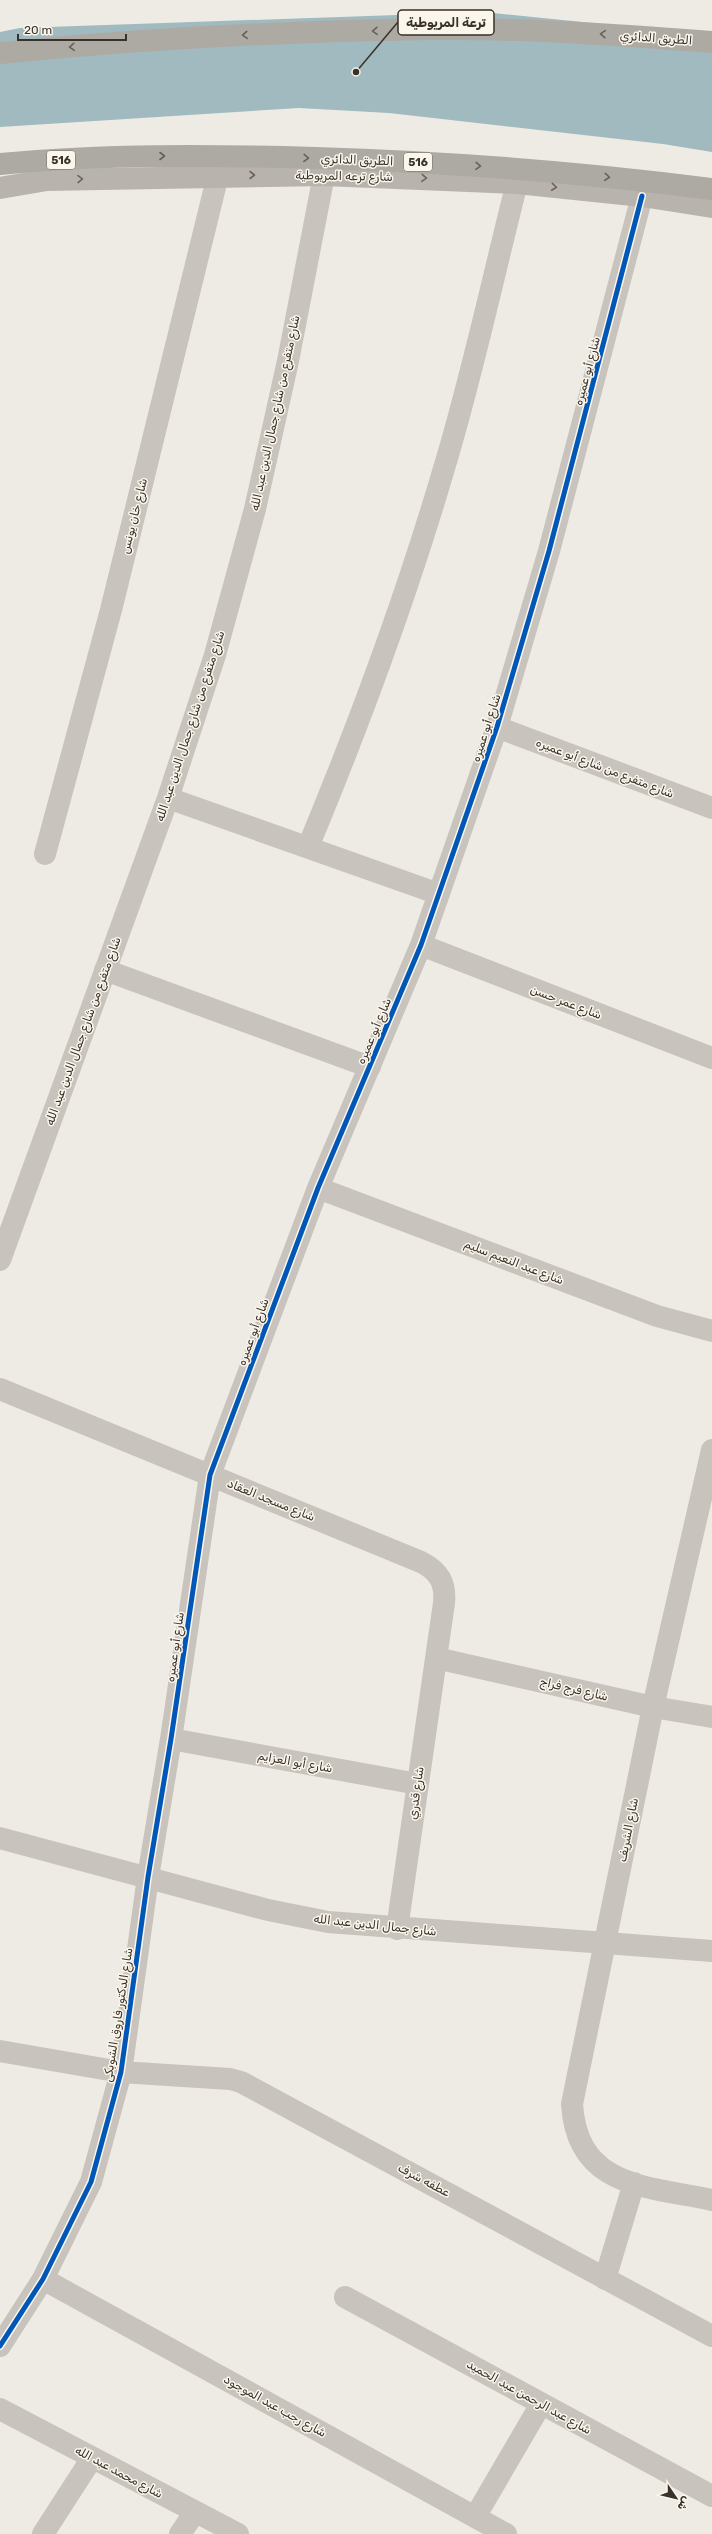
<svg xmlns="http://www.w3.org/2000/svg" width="712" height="2534" viewBox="0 0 712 2534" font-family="Rubik,'Noto Naskh Arabic',sans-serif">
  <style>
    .water { fill: #a0babf }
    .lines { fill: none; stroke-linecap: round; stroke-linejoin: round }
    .street { stroke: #c8c3bc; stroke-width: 22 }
    .secondary { stroke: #b8b4ad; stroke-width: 22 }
    .highway { stroke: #adaaa3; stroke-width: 22 }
    .cycleway-casing { stroke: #faf6ec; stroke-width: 8 }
    .cycleway { stroke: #0057b8; stroke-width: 5 }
    .oneway { stroke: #67615a }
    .oneway2 { stroke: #6c655e }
    .labels { text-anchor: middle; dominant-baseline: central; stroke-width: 3; stroke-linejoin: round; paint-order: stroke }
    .shield { fill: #faf6ec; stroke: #736c64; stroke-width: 1 }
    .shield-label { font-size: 11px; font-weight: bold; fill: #39312a }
    .street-label { font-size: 12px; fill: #39312a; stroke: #faf6ec }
    .leader { fill: none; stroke: #39312a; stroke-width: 1.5 }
    .callout-dot { fill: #39312a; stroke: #faf6ec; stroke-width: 1.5 }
    .callout { fill: #faf6ec; stroke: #39312a; stroke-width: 1.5 }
    .callout-label { font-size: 13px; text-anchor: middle; font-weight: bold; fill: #39312a }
  </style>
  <rect width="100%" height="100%" fill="#eeebe4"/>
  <!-- water -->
  <path class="water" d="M483,12L712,35V152L663,144L389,113L299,108L0,127V32L20,28Z"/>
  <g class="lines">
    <!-- street -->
    <path class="street" d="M497,727L712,808
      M168,798L439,894
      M308,847C360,722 407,595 445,465C473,372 493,277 517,183
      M45,854L111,610L218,175
      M421,945L712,1058
      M105,970L370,1067
      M318,1188L657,1316L712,1331
      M0,1260L168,798L215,655L255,509L288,361L324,175
      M0,1389L421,1562C439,1571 446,1583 444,1603L397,1929
      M712,1450L653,1707L572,2104C577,2188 647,2186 712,2200
      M436,1658L653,1707L712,1717
      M171,1739L418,1784
      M0,1838L268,1910L328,1922L712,1951
      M0,2051L121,2072L230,2079L241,2082L712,2336
      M43,2279L506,2534
      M605,2279L634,2183
      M345,2297L712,2496
      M0,2346L43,2279L91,2182L121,2072L148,1877L171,1739L210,1475L318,1188L421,945L497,727L549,551L642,196
      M0,2409L238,2534
      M475,2517L541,2404
      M43,2534L92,2458
      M180,2534L195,2512"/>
    <!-- secondary -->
    <path class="secondary" d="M0,188L47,180L324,175L517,183L642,196L712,207"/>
    <!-- highway -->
    <path class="highway" d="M0,53C142,39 286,31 429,29C524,28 618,35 712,42
      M0,164C105,154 210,155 315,158C448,162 580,172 712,189"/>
    <!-- cycleway casing -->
    <g class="cycleway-casing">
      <path id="cycleway" d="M0,2346L43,2279L91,2182L121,2072L148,1877L171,1739L210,1475L318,1188L421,945L497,727L549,551L642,196"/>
    </g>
    <!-- cycleway -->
    <use href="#cycleway" class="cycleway"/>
  </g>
  <!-- one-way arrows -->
  <defs><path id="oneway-chevron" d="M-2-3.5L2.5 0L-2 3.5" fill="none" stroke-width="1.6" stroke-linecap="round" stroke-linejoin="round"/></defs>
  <g class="oneway">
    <use href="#oneway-chevron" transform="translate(375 31) rotate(178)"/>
    <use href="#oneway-chevron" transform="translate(603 34) rotate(-176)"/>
    <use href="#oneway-chevron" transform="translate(245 35) rotate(176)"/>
    <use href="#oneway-chevron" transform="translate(72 47) rotate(176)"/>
    <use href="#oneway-chevron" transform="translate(162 156)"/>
    <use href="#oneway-chevron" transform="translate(306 158) rotate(2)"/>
    <use href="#oneway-chevron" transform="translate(478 166) rotate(3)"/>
    <use href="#oneway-chevron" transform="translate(607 177) rotate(5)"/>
  </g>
  <g class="oneway2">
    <use href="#oneway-chevron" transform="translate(252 175)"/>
    <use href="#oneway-chevron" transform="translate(424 178) rotate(3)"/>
    <use href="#oneway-chevron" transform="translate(80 179) rotate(-1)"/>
    <use href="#oneway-chevron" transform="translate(554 187) rotate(6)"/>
  </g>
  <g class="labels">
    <!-- shield labels -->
    <g class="shield">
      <rect x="47" y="151" width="28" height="18" rx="3"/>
      <rect x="404" y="153" width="28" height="18" rx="3"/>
    </g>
    <g class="shield-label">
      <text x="61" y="160">516</text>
      <text x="418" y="162">516</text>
    </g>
    <!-- street labels -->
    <g class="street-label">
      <text transform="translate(656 38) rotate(4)">الطريق الدائري</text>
      <text transform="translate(357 160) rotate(2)">الطريق الدائري</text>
      <text transform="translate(344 176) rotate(1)">شارع ترعه المريوطية</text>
      <text transform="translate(587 371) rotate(-75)">شارع أبو عميره</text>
      <text transform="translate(275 413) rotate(-78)">شارع متفرع من شارع جمال الدين عبد الله</text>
      <text transform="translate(134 516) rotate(-76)">شارع خان يونس</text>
      <text transform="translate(190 726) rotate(-72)">شارع متفرع من شارع جمال الدين عبد الله</text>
      <text transform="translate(486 728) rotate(-72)">شارع أبو عميره</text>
      <text transform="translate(605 768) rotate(21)">شارع متفرع من شارع أبو عميره</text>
      <text transform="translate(566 1002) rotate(21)">شارع عمر حسن</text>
      <text transform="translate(83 1031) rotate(-70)">شارع متفرع من شارع جمال الدين عبد الله</text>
      <text transform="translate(374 1031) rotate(-67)">شارع أبو عميره</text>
      <text transform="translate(514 1262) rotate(21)">شارع عبد النعيم سليم</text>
      <text transform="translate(253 1332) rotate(-70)">شارع أبو عميره</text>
      <text transform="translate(271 1500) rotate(22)">شارع مسجد العقاد</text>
      <text transform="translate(175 1647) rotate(-82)">شارع أبو عميره</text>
      <text transform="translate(574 1689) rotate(13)">شارع فرج فراج</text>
      <text transform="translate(295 1762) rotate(10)">شارع أبو العزايم</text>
      <text transform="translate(416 1793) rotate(-82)">شارع قدري</text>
      <text transform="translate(628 1830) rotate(-79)">شارع الشريف</text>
      <text transform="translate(375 1925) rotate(6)">شارع جمال الدين عبد الله</text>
      <text transform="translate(118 2015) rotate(-81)">شارع الدكتور فاروق الشوبكى</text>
      <text transform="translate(424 2180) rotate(28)">عطفه شرف</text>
      <text transform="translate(529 2397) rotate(29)">شارع عبد الرحمن عبد الحميد</text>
      <text transform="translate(275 2406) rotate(29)">شارع رجب عبد الموجود</text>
      <text transform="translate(119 2472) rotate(28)">شارع محمد عبد الله</text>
    </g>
  </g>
  <!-- callouts -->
  <path class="leader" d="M356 72L398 22"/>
  <circle class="callout-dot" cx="356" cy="72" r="4"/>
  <rect class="callout" x="398" y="10" width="96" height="25" rx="4"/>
  <g class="callout-label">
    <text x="446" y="27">ترعة المريوطية</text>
  </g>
  <!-- north arrow -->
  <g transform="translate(676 2498) rotate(125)" stroke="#faf6ec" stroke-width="3" paint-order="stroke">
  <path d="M0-3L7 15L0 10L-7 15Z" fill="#39312a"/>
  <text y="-6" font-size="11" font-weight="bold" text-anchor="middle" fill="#39312a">ش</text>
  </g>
  <!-- scale -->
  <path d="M18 34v6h108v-6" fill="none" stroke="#39312a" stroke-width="2"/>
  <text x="24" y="34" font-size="12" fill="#39312a" stroke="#faf6ec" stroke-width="3" paint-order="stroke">20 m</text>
</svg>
